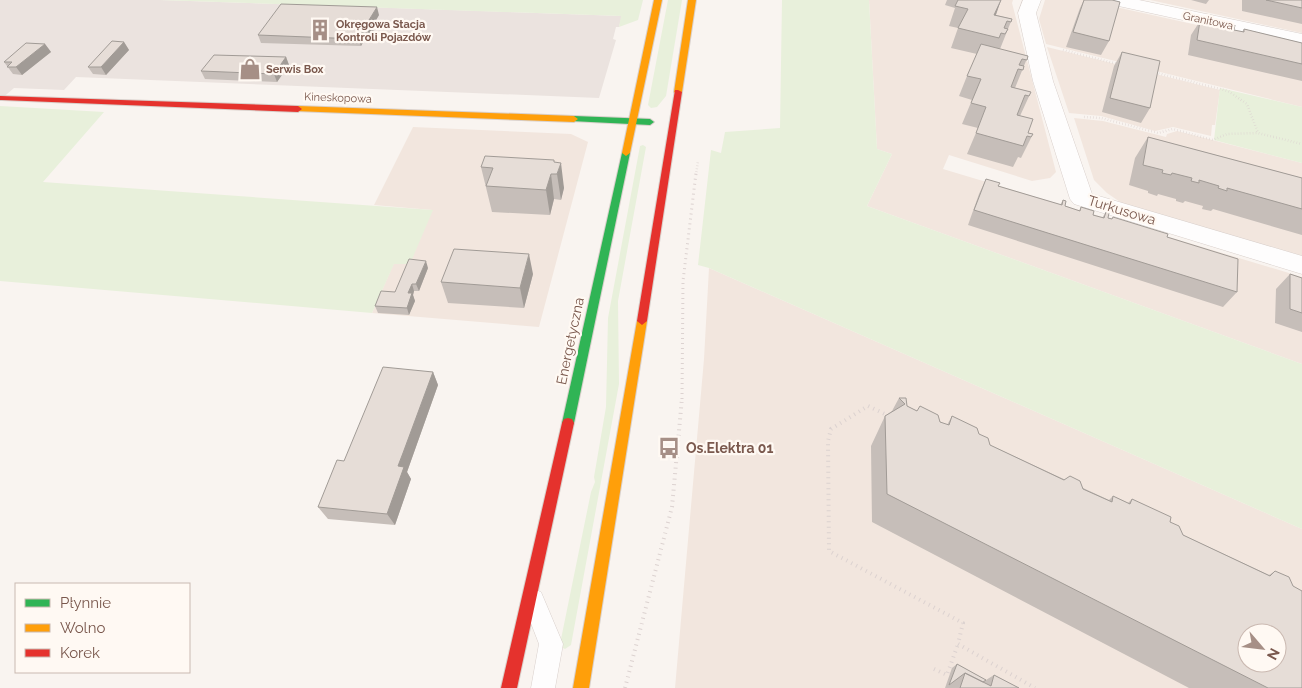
<svg xmlns="http://www.w3.org/2000/svg" width="1302" height="688" viewBox="0 0 1302 688" font-family="Raleway,sans-serif">
  <style>
    .residential { fill: #f2e6de; fill-rule: evenodd }
    .industrial { fill: #ebe3df }
    .green { fill: #e8f0db }
    .lines { fill: none; stroke-linecap: round; stroke-linejoin: round }
    .lane-casing { stroke: #d9d0cc; stroke-width: 1 }
    .street-casing { stroke: #d9d0cc; stroke-width: 1 }
    .fast-casing { stroke: #d9d0cb; stroke-width: 2 }
    .slow-casing { stroke: #d9d0cb; stroke-width: 2 }
    .jam-casing { stroke: #d9d0cb; stroke-width: 2 }
    .path-far2 { stroke: #dcd2d0; stroke-width: 2.5; stroke-dasharray: 0.5 2.5; stroke-linecap: butt }
    .path-far1 { stroke: #dcd2d0; stroke-width: 3; stroke-dasharray: 1 4; stroke-linecap: butt }
    .path { stroke: #dcd2d0; stroke-width: 4; stroke-dasharray: 1 4.5; stroke-linecap: butt }
    .lane { fill: #fefdfd; fill-rule: evenodd }
    .street { fill: #fefdfd; fill-rule: evenodd }
    .fast { fill: #30b455; fill-rule: evenodd }
    .slow { fill: #ff9f0a; fill-rule: evenodd }
    .jam { fill: #e5322d; fill-rule: evenodd }
    .wall { fill: #c6beb9 }
    .shaded-wall { fill: #a19b96 }
    .building { fill: #e6ddd7; stroke: #a19b96; fill-rule: evenodd }
    .labels { text-anchor: middle; dominant-baseline: central; stroke-width: 4.5; stroke-linejoin: round; paint-order: stroke }
    .far-street-label { font-size: 11px; fill: #7a584d; stroke: #fff9f3 }
    .far-poi-label { font-size: 11px; font-weight: bold; fill: #7a584d; stroke: #fff9f3; text-anchor: start }
    .street-label { font-size: 14px; fill: #7a584d; stroke: #fff9f3 }
    .poi-label { font-size: 14px; font-weight: bold; fill: #7a584d; stroke: #fff9f3; text-anchor: start }
  </style>
  <rect width="100%" height="100%" fill="#f9f4f0"/>
  <!-- residential -->
  <path class="residential" d="M869,0H1013L1012,3L1056,172L1050,178L1032,181L949,155L943,169L1302,277V364L867,206L892,154L877,149Z
    M1045,0H1084L1302,48V107L1046,44L1039,19Z
    M1150,0H1302V33Z
    M1047,47L1220,90L1215,125H1212L1211,136L1173,127L1155,131L1101,116L1069,113Z
    M1074,118L1103,121L1166,137L1167,134L1177,131L1302,163V256L1123,204L1107,193L1094,180Z
    M413,127L571,134L588,142L539,327L372,313L394,263L432,210L374,205Z
    M709,268L1302,529V688H675L704,359ZM1247,633H1277V663H1247Z"/>
  <!-- industrial -->
  <path class="industrial" d="M0,0H160L622,16L619,27H616L613,39L616,40L599,98L76,77L64,90L14,88L0,100Z"/>
  <!-- green -->
  <path class="green" d="M160,0H643L638,20L619,27L621,16Z
    M668,0H682L666,96L657,107L651,108L648,105Z
    M782,0H869L877,149L892,154L867,206L1302,364V529L709,268L698,265L711,150L721,153L725,132L780,128Z
    M1220,88L1302,107V163L1214,140Z
    M0,106L104,112L43,182L433,210L410,264H394L372,313L0,281Z
    M643,145L646,147L618,301L619,384L571,645L565,649L561,647L560,644L591,492L595,482L594,477L606,407L608,318L640,146Z"/>
  <g class="lines">
    <!-- lane casing -->
    <g class="lane-casing">
      <path id="lane" d="M533,589L541,592L563,644L555,688H531L539,644L522,600L525,592Z"/>
    </g>
    <!-- street casing -->
    <g class="street-casing">
      <path id="street" d="M1023,0H1041L1036,13L1053,81L1092,194L1302,256V274L1074,204L1070,199L1033,81L1018,13Z
        M1105,0H1139L1302,34V46L1114,5L1108,4Z"/>
    </g>
    <!-- fast casing -->
    <g class="fast-casing">
      <path id="fast" d="M574,116L650,119L654,122L650,125L571,121L570,119Z
        M626,150L630,153L574,423L572,427L568,428L564,427L562,423L622,153Z"/>
    </g>
    <!-- slow casing -->
    <g class="slow-casing">
      <path id="slow" d="M654,0H662L630,153L626,156L622,153Z
        M688,0H696L682,92L678,94L674,92Z
        M298,106L574,116L578,119L574,122L295,111L294,109Z
        M642,317L647,321L589,688H573L637,321Z"/>
    </g>
    <!-- jam casing -->
    <g class="jam-casing">
      <path id="jam" d="M675,90H678L682,92L647,321L642,325L637,321Z
        M0,96L298,106L302,109L298,112L2,100H0Z
        M568,418L572,419L574,423L517,688H501L562,423L564,419Z"/>
    </g>
    <!-- path-far2 -->
    <path class="path-far2" d="M1063,50L1118,64
      M1153,72L1228,91L1247,104L1258,133
      M1084,117L1101,118L1158,133L1173,129L1213,140L1227,134L1258,133L1302,144
      M696,175L698,161"/>
    <!-- path-far1 -->
    <path class="path-far1" d="M682,399L683,281L696,173"/>
    <!-- path -->
    <path class="path" d="M889,416L868,406L831,429L828,441L829,551L963,623L958,644L1035,688
      M934,669L947,675L958,644
      M625,688L672,507L682,398"/>
    <!-- lane -->
    <use href="#lane" class="lane"/>
    <!-- street -->
    <use href="#street" class="street"/>
    <!-- fast -->
    <use href="#fast" class="fast"/>
    <!-- slow -->
    <use href="#slow" class="slow"/>
    <!-- jam -->
    <use href="#jam" class="jam"/>
  </g>
  <!-- wall -->
  <path class="wall" d="M947,0H1001L996,15L1012,19L1000,49L1028,56L1015,88L1031,92L1020,116L1028,133L1033,134L1021,158L1018,157L1013,167L967,154L978,128L962,124L972,100L959,96L967,76L977,54L951,48L958,28L949,26L955,8L945,5Z
    M1084,0H1112L1109,41L1101,55L1066,47L1080,8Z
    M1191,0H1209L1206,4Z
    M1242,0H1302V24L1242,11Z
    M379,15L372,27L374,32L370,39H365L361,46L261,43L258,35Z
    M1200,21L1234,30L1242,32L1244,29L1302,43V81L1188,55L1191,35Z
    M124,42L129,50L106,75L93,74L88,67Z
    M45,44L51,52L22,75L13,74L4,62Z
    M1122,52L1150,108L1141,123L1102,112L1114,66Z
    M286,57L289,65L277,82L205,79L201,71Z
    M1148,137L1302,178V235L1213,209L1211,211L1202,209L1203,206L1185,201L1183,203L1176,201V199L1158,194L1157,196L1148,193V191L1129,185L1135,158Z
    M555,162L564,188L561,200L554,199L550,215L492,212L481,167Z
    M986,179L998,186L1060,205L1063,200L1065,206L1079,211L1081,207L1093,215L1102,218L1106,212L1108,218L1112,219L1113,217L1167,237L1237,292L1223,307L968,225L979,194Z
    M428,268L419,291H414L413,295L415,301L409,315L378,313L375,306Z
    M533,274L524,308L448,303L441,282Z
    M1290,274L1302,278V332L1275,323L1276,289Z
    M433,372L438,385L407,472L411,479L395,525L328,519L318,507L344,461Z
    M899,398L907,406L947,425L952,416L979,434L990,445L1109,500L1113,496L1128,503L1132,499L1170,522L1183,535L1269,575L1275,571L1302,688H1189L872,522L871,446L885,416L892,411Z
    M957,664L986,680L994,675L1019,688H945L952,668Z"/>
  <!-- shaded-wall -->
  <path class="shaded-wall" d="M1001,0L995,17L994,15Z
    M377,7L379,15L372,27L374,32L370,39L366,25Z
    M363,31L365,39L361,46L358,39Z
    M124,42L129,50L106,75L101,67Z
    M45,44L51,52L22,75L16,67Z
    M286,57L289,65L277,82L274,74Z
    M561,163L564,188L561,200L557,174Z
    M551,174L554,199L550,215L546,190Z
    M529,254L533,274L524,308L520,288Z
    M426,261L428,268L419,291L416,284Z
    M412,284L414,291L413,295L415,301L409,315L407,308L408,293Z
    M433,372L438,385L407,472L411,479L395,525L387,514L398,466Z"/>
  <!-- building -->
  <path class="building" d="M958,0H1001L994,15L1012,19L1011,22L1007,21L1004,28L1008,29L1005,34L1001,33L999,38L958,28L968,9L955,6Z
    M1084,0H1112L1120,2L1109,41L1073,32Z
    M1266,0H1302V8Z
    M281,4L377,7L366,25H371L367,31H363L358,39L258,35Z
    M1200,21L1233,27L1235,25L1234,30L1244,32V29L1302,43V64L1197,40Z
    M112,41L124,42L101,67H88Z
    M26,43L45,44L16,67H7L12,62H4Z
    M981,44L1028,56L1027,60L1022,59L1019,65L1024,66L1023,70L1018,69L1011,87L1031,92L1029,96L1025,95L1017,115L1033,119L1028,133L1033,134L1031,137L1027,136L1023,146L976,133L986,107L971,103L981,79L967,76Z
    M1122,52L1160,61L1150,108L1110,98Z
    M214,55L286,57L274,74L201,71Z
    M1148,137L1302,178V209L1227,188V191L1218,188L1219,186L1199,180V183L1191,181L1192,178L1172,173L1171,175L1162,173L1163,170L1143,165Z
    M485,156L554,160V162L561,163L557,174H551L546,190L486,186L493,168L481,167Z
    M986,179L1000,183L998,186L1062,205L1063,200L1066,201L1065,206L1080,211L1081,207L1094,211L1093,215L1104,218L1106,212L1109,213L1108,218L1112,219L1113,217L1168,234L1167,237L1238,259L1237,292L974,210Z
    M454,249L529,254L520,288L441,282Z
    M409,259L426,261L416,284H412L408,293H412L407,308L375,306L381,291L395,292Z
    M1290,274L1302,278V313L1290,309Z
    M383,367L433,372L403,453L398,466L404,467L387,514L318,507L337,460L344,461Z
    M899,398H906L907,406L917,411L920,406L938,415L940,422L949,425L952,416L977,428L979,434L988,438L990,445L1064,480L1070,476L1080,481L1083,489L1112,502L1113,496L1130,504L1132,499L1171,517L1170,522L1179,526L1183,535L1270,576L1275,571L1289,577L1293,586L1302,591V688H1268L887,494L885,416L905,404ZM1247,633H1277V663H1247Z
    M957,664L986,680L983,682L965,673L949,685Z
    M965,673L991,686L994,675L1019,688H960Z"/>
  <!-- icons -->
  <defs>
    <g id="building-bare" transform="scale(1.725)"><path d="M-4-6H4V6H1V3H-1V6H-4ZM-2.5-4.3h1.7v1.8h-1.7ZM.8-4.3h1.7v1.8H.8ZM-2.5-1h1.7V.8h-1.7ZM.8-1h1.7V.8H.8Z" fill="#a68f86" stroke="#fff9f3" stroke-width="2.5" paint-order="stroke"/></g>
    <g id="shop-bare" transform="scale(1.725)"><path d="M-5-2.5h2.3a2.7 3.5 0 0 1 5.4 0H5L5.5 6h-11ZM-1.5-2.5h3a1.5 2.3 0 0 0-3 0Z" fill="#a68f86" stroke="#fff9f3" stroke-width="2.5" paint-order="stroke"/></g>
    <g id="bus-bare" transform="scale(1.725)"><path d="M-5-6H5V4H4V6H2V4H-2V6H-4V4H-5ZM-3.5-4V0h7V-4ZM-3.5 1.2v1.5H-2V1.2ZM2 1.2v1.5H3.5V1.2Z" fill="#a68f86" stroke="#fff9f3" stroke-width="2.5" paint-order="stroke"/></g>
  </defs>
  <g fill-rule="evenodd">
    <use href="#building-bare" x="320" y="30"/>
    <use href="#shop-bare" x="250" y="69"/>
    <use href="#bus-bare" x="669" y="448"/>
  </g>
  <g class="labels">
    <!-- far-street labels -->
    <g class="far-street-label">
      <text transform="translate(1208 21) rotate(12)">Granitowa</text>
      <text transform="translate(338 98) rotate(2)">Kineskopowa</text>
    </g>
    <!-- far-poi labels -->
    <g class="far-poi-label">
      <text x="336" y="24">Okręgowa Stacja<tspan x="336" dy="13">Kontroli Pojazdów</tspan></text>
      <text x="266" y="69">Serwis Box</text>
    </g>
    <!-- street labels -->
    <g class="street-label">
      <text transform="translate(1122 210) rotate(17)">Turkusowa</text>
      <text transform="translate(570 341) rotate(-78)">Energetyczna</text>
    </g>
    <!-- poi labels -->
    <g class="poi-label">
      <text x="686" y="448">Os.Elektra 01</text>
    </g>
  </g>
  <!-- legend -->
  <rect x="15" y="583" width="175" height="90" fill="#fff9f3" stroke="#cab9b1"/>
  <rect x="25" y="599" width="25" height="8" fill="#30b455" stroke="#cab9b1"/>
  <text x="60" y="608" font-size="15" fill="#7a584d">Płynnie</text>
  <rect x="25" y="624" width="25" height="8" fill="#ff9f0a" stroke="#cab9b1"/>
  <text x="60" y="633" font-size="15" fill="#7a584d">Wolno</text>
  <rect x="25" y="649" width="25" height="8" fill="#e5322d" stroke="#cab9b1"/>
  <text x="60" y="658" font-size="15" fill="#7a584d">Korek</text>
  <!-- north arrow -->
  <g transform="translate(1262 648) rotate(118)"><circle r="24" fill="#fff9f3" stroke="#cab9b1"/>
  <path d="M0-4L9 19L0 12L-9 19Z" fill="#a68f86"/>
  <text y="-8" font-size="14" font-weight="bold" text-anchor="middle" fill="#7a584d">N</text>
  </g>
</svg>
